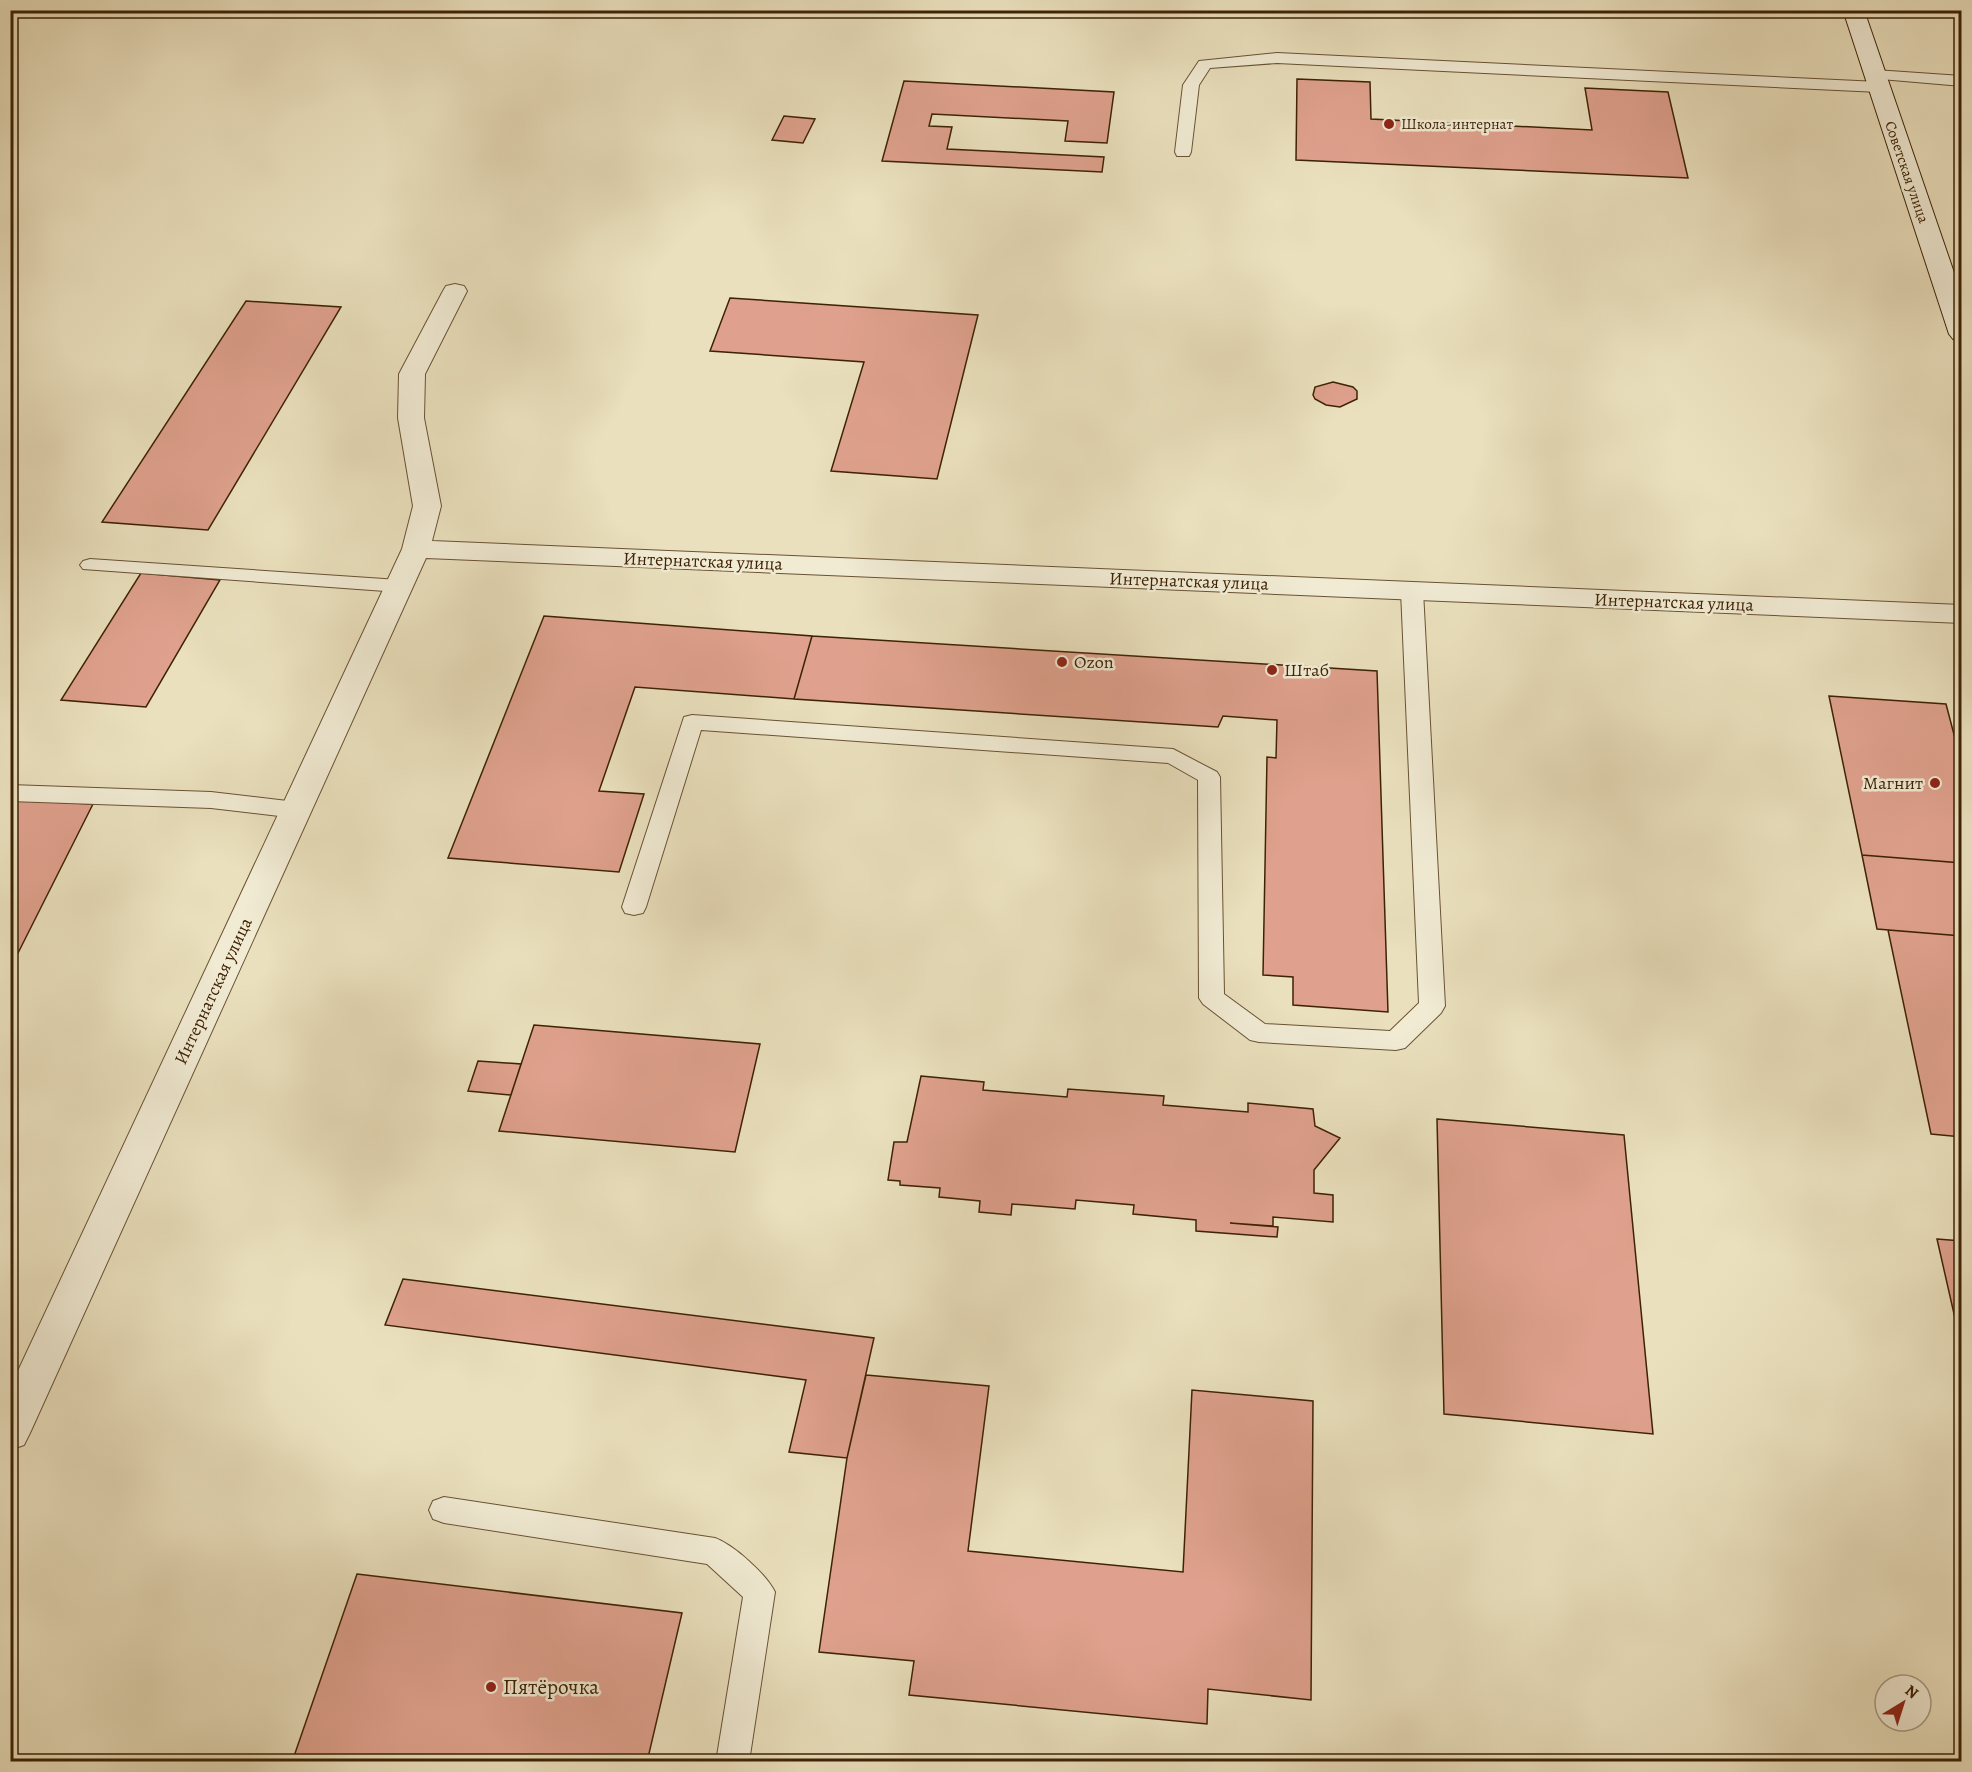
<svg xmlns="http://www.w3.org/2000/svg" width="1972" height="1772" viewBox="0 0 1972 1772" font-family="Alegreya,serif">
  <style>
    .building { fill: #dfa18d; stroke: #3e2205; stroke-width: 1.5 }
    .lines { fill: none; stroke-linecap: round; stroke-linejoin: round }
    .lane-casing { stroke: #695233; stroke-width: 2 }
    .street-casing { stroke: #695233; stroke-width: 2 }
    .secondary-casing { stroke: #3e2205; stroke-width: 2 }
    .lane { fill: #f1ebd4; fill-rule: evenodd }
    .street { fill: #f1ebd4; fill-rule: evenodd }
    .secondary { fill: #f1ebd4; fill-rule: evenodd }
    .poi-dot { fill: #8f2418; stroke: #f1ebd4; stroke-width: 2 }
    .labels { text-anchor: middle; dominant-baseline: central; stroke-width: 5; stroke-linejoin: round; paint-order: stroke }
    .far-poi-label { font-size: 15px; fill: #3e2205; stroke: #f1ebd4; text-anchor: start }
    .far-street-label { font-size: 15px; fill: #3e2205; stroke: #f1ebd4 }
    .street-label { font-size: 18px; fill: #3e2205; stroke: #f1ebd4 }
    .poi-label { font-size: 18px; fill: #3e2205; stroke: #f1ebd4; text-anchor: start }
    .near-poi-label { font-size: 21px; fill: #3e2205; stroke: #f1ebd4; text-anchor: start }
  </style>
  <rect width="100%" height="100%" fill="#eae0bd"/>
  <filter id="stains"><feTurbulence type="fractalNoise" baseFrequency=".00333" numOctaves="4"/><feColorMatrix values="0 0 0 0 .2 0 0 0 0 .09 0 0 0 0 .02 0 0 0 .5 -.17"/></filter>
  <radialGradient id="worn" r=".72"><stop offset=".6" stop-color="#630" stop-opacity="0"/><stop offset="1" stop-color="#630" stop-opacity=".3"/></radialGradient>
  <!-- building -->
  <path class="building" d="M1297,79L1370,82L1371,119L1592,130L1585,88L1668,92L1688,178L1296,160Z
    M904,81L1114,92L1107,143L1065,141L1068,121L932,114L929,126L952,127L947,149L1104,157L1102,172L882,161Z
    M784,116L815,119L803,143L772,140Z
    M730,298L978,315L937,479L831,471L864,362L710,351Z
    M246,301L341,307L208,530L102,522Z
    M1333,382L1353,387L1357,391V399L1340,407L1326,405L1315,399L1313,395L1315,387Z
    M141,573L220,580L146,707L61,700Z
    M544,616L812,636L794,699L635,687L599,791L644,794L619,872L448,858Z
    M812,636L1377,671L1388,1012L1293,1005V977L1263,975L1267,757L1276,758L1277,720L1223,716L1218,727L794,699Z
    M1829,696L1946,704L1962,765V863L1862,855Z
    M10,800L93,804L10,969Z
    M1862,855L1962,863V936L1877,929Z
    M1888,930L1962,936V1137L1931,1134Z
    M534,1025L760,1044L735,1152L499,1131Z
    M478,1061L521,1064L511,1095L468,1091Z
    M921,1076L984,1082L983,1090L1067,1097L1068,1089L1164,1096L1163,1105L1248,1112V1103L1313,1109L1315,1126L1340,1138L1314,1170V1193L1333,1195V1222L1273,1217V1226L1230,1223L1278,1227L1277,1237L1196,1231V1220L1133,1214L1134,1205L1076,1200L1075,1209L1012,1204L1011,1215L979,1212L980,1201L939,1197L940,1188L900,1185V1181L888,1180L894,1142H907Z
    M1437,1119L1624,1135L1653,1434L1444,1414Z
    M1937,1239L1962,1241V1349Z
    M403,1279L874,1338L847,1458L789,1452L806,1380L385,1325Z
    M866,1375L989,1386L968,1551L1183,1572L1192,1390L1313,1401L1311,1700L1208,1689L1207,1724L909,1695L914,1661L819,1652L847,1458Z
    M357,1574L682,1613L647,1762H292Z"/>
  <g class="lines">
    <!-- lane casing -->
    <g class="lane-casing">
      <path id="lane" d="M1277,53L1879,82L1887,87L1879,92L1277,63L1210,68L1199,85L1191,152L1189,156H1177L1175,152L1183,85L1199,61Z
        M1875,70L1962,76V86L1869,78L1867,75Z
        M90,559L399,580L406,582L409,586L406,590L399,592L83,569L80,565L83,561Z
        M1412,585L1419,586L1423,591L1445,1006L1441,1013L1405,1048L1396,1050L1259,1042L1250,1040L1203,1004L1199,998L1198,780L1168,763L701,730L646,907L643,913L634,915L625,913L622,907L684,717L692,715L1173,749L1217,772L1220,777L1224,994L1265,1024L1390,1031L1419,1003L1401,591L1405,586Z
        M10,785L211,792L296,802L304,804L308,810L304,816L296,818L211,808L10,801Z
        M444,1497L715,1538C734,1545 766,1574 775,1592L749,1762H716L743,1597L707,1564L444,1523L433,1519L429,1510L433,1501Z"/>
    </g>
    <!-- street casing -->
    <g class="street-casing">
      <path id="street" d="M455,284L464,286L467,291L425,374L424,418L441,506L432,541L1962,605V623L426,558L30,1433L24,1445L10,1450V1388L402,549L413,506L398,418L399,374L443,291L446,286Z"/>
    </g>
    <!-- secondary casing -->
    <g class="secondary-casing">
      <path id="secondary" d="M1843,10H1864L1962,296V341L1953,339L1949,334Z"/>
    </g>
    <!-- lane -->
    <use href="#lane" class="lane"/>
    <!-- street -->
    <use href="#street" class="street"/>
    <!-- secondary -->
    <use href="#secondary" class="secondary"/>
  </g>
  <!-- markers -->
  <g class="poi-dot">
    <circle cx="1389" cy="124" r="6"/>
    <circle cx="1062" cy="662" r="6"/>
    <circle cx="1272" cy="670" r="6"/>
    <circle cx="1935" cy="783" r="6"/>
    <circle cx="491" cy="1687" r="6"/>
  </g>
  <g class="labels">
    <!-- far-poi labels -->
    <g class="far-poi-label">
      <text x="1401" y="124">Школа-интернат</text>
    </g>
    <!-- far-street labels -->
    <g class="far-street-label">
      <text transform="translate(1907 172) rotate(71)">Советская улица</text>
    </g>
    <!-- street labels -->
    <g class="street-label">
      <text transform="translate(703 561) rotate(2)">Интернатская улица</text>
      <text transform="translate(1189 581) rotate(2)">Интернатская улица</text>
      <text transform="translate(1674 602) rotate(2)">Интернатская улица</text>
      <text transform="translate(213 991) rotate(-65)">Интернатская улица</text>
    </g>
    <!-- poi labels -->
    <g class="poi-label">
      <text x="1074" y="662">Ozon</text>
      <text x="1284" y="670">Штаб</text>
      <text x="1923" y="783" text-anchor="end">Магнит</text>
    </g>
    <!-- near-poi labels -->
    <g class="near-poi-label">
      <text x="503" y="1687">Пятёрочка</text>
    </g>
  </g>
  <!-- margin -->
  <rect width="1972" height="1772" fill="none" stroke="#eae0bd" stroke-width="36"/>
  <rect x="12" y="12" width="1948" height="1748" fill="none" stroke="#3e2205" stroke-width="3"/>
  <rect x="18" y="18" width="1936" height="1736" fill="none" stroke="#3e2205" stroke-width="1.5"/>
  <!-- north arrow -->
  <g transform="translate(1903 1703) rotate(38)"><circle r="28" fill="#f1ebd4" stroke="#a99b81" stroke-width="1.5"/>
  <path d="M0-4.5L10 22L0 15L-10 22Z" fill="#8f2418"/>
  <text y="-9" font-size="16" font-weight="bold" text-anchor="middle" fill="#3e2205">N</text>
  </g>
  <rect width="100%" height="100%" filter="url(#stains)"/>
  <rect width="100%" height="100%" fill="url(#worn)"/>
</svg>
